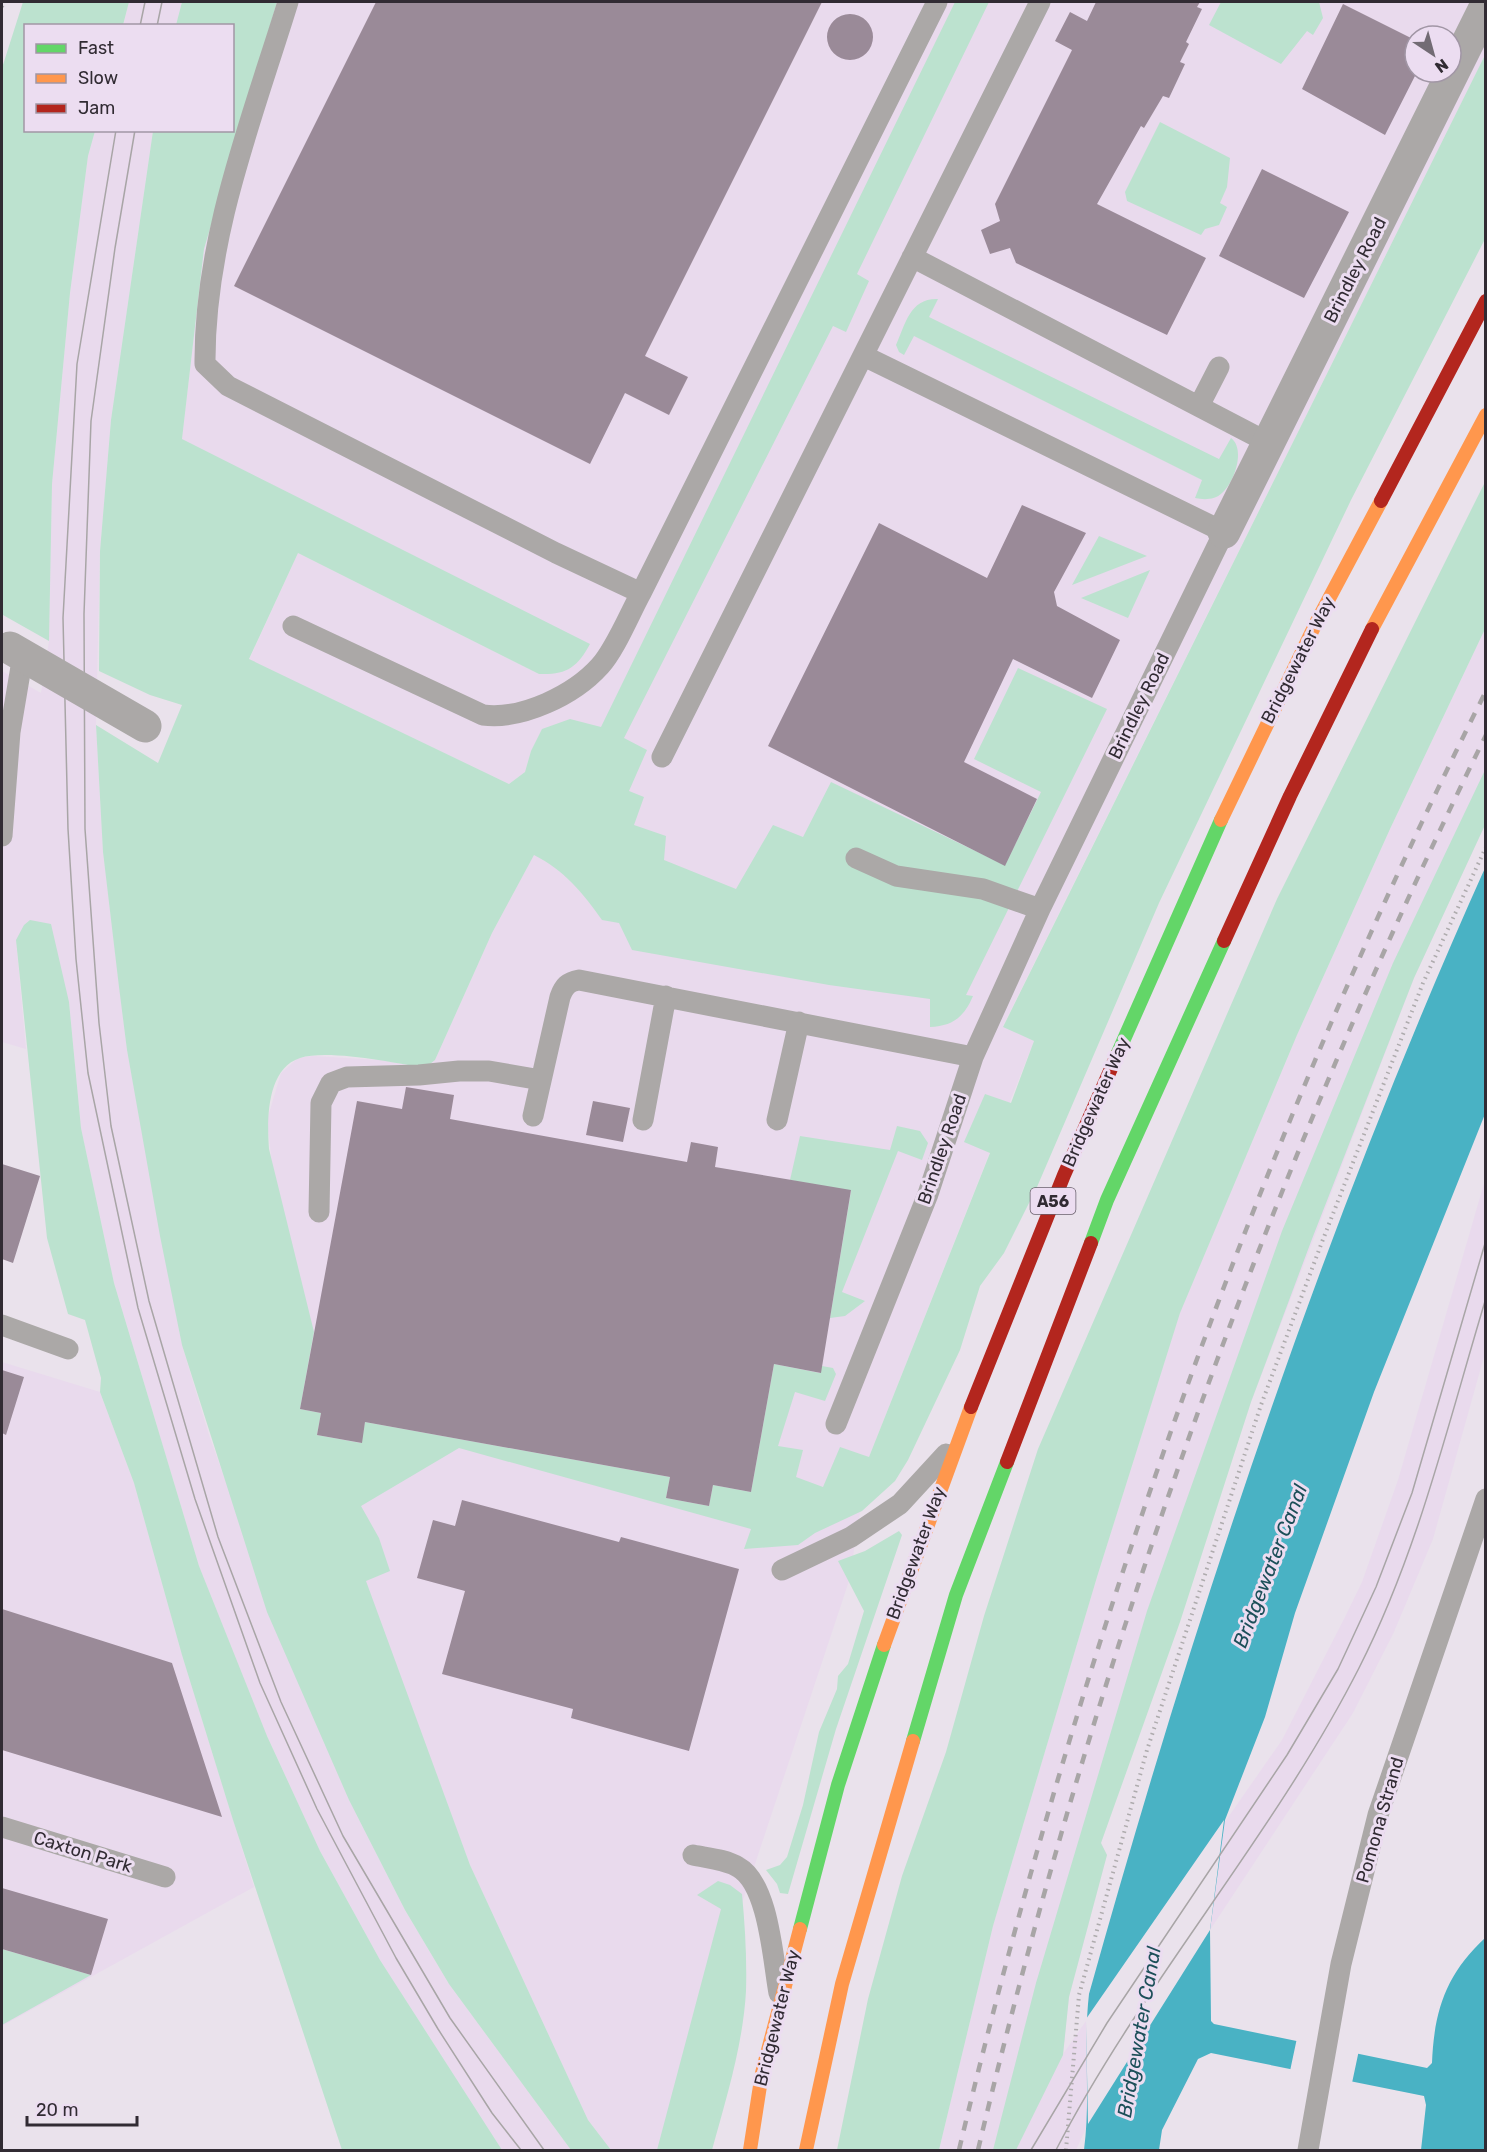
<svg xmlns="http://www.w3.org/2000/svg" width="1487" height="2152" viewBox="0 0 1487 2152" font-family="Rubik,sans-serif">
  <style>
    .built { fill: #e9daed; fill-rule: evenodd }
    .green { fill: #bce2cf }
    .water { fill: #49b2c4 }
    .pier { fill: #eae2ec }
    .building { fill: #9a8a98 }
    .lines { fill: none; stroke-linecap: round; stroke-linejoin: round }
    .path { stroke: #aeabad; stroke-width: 4; stroke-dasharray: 1.5 4.5; stroke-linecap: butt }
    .lane { stroke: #aba8a7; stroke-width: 21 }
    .street { stroke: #aba8a7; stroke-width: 33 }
    .fast { stroke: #63d668; stroke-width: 14 }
    .slow { stroke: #ff974d; stroke-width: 14 }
    .jam { stroke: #b3261e; stroke-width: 14 }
    .tram { stroke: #a8a5a6; stroke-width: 1.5 }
    .rail { stroke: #a8a5a6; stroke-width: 4.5; stroke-dasharray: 10 10; stroke-linecap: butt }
    .street-bridge { stroke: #aba8a7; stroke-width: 33 }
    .labels { text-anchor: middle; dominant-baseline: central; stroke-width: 6; stroke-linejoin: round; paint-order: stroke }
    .shield { fill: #ecddf1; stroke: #69606c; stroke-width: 1.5 }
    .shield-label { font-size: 16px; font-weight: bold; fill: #312b33 }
    .street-label { font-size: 18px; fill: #312b33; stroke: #ecddf1 }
    .water-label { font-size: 20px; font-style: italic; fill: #1c4f59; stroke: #ecddf1 }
  </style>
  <rect width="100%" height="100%" fill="#eae2ec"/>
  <!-- built -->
  <path class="built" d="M129,2H182L176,25L123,26Z
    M277,2H1485V55L1003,1026L1034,1041L869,1457L849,1581L660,2150H611L588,2120L470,1865L300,1409L267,1120L281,1073L298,1058L313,1056L381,1060L424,1068L435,1060L492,933L578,772L531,751L525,772L509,784L249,660L298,553L539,674L182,439L204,249ZM1415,36H1451V72H1415Z
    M95,131H153L111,420L100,551L96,725L103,852L127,1050L182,1345L209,1435L236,1510L349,1800L405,1910L449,1984L571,2150H502L380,1960L320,1851L267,1736L199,1566L114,1283L81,1128L69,1002L16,940L26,1049L2,1042V671L41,693L49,641L52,484L70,293L88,156Z
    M1485,629V825L1414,978L1251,1402L1101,1843L1107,1855L1069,1997L1063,2054L1282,1740L1345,1617L1362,1582L1398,1480L1485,1180V1353L1433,1539L1394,1632L1353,1713L1210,1930L1088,2124L1076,2150H939L993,1926L1097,1577L1180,1312L1297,1035L1390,829Z
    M2,1362L100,1392L134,1483L182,1655L254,1887L2,2026Z"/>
  <!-- green -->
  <path class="green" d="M23,2H129L123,25L26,26V130L95,131L88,156L70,293L52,484L49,641L3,615L2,594V68Z
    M182,2H277L204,249L182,439L590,644C577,668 566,675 539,674L298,553L249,659L509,784L525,772L531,751L542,729L570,719L601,727L955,2H989L857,274L869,281L846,332L833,326L624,738L647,750L629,791L644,797L634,825L666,836L664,860L736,889L773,825L803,837L831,782L1005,865L1041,792L974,759L1018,668L1107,709L966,995L973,996C964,1017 953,1026 930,1027V999L829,985L632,950L619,923L602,920C583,893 564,870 534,855L492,933L435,1060L425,1068C395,1063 328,1049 300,1058C266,1069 267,1121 269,1149L314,1332L300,1409L321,1413L317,1435L361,1443L365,1422L670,1477L666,1498L709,1506L713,1485L751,1492L774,1364L820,1373L822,1366L833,1368L836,1374L825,1401L795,1392L778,1446L803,1450L796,1477L823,1487L840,1447L869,1457L990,1153L964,1142L985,1094L1011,1103L1034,1041L1003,1027L1485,55V239L1351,500L1159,903L1037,1187L1004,1253L980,1286L960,1350L908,1460L895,1481L862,1511L815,1533L798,1545L744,1549L751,1529L459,1448L361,1506L379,1538L390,1571L366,1581L470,1865L588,2120L611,2150H571L449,1984L405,1910L349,1800L267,1612L182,1345L160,1236L127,1050L119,987L103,852L96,725L158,763L182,705L150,695L99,671L100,551L111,420L153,131L232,130V26L176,25Z
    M1221,2H1319L1323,18L1313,35L1307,31L1281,64L1209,25Z
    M1160,122L1230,158L1227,187L1220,203L1227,207L1219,225L1205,229L1201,235L1127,201L1125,192Z
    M938,299L929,317L1219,459L1231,438C1246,449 1234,483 1222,493C1215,500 1204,500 1195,498L1202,480L914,336L904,355L899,352L896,345C906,323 910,298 938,299Z
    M1485,482V629L1390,829L1297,1035L1180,1313L1097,1577L993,1926L939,2150H837L868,1999L902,1876L946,1752L984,1616L1038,1449L1277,899Z
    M1099,536L1147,556L1072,585Z
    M1150,570L1128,618L1081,598Z
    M1485,770V825L1414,978L1312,1239L1251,1402L1180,1622L1101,1843L1107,1855L1069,1997L1063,2055L1016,2150H993L1036,1983L1147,1611L1282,1231L1393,963Z
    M30,920L51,924L69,1002L81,1128L114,1283L199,1566L267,1736L320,1851L380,1960L502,2150H342L233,1820L182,1655L134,1483L100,1392L101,1378L85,1320L68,1314L47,1238L16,940L24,925Z
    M897,1126L920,1131L928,1143L922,1160L898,1151L842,1292L865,1301L845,1316L830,1318L851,1191L790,1180L800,1136L890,1150Z
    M899,1531L902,1535L836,1729L788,1894L780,1893L777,1884L766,1870L780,1865L787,1857L803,1805L819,1732L837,1689L838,1676L848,1664L864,1611L838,1561L865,1551Z
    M718,1881L730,1885L742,1894C745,1926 747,1959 746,1991C743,2045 726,2099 712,2150H657L721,1909L697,1895Z
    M2,1949L91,1975L2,2025Z"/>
  <!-- water -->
  <path class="water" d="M1485,868V1114L1374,1392L1295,1613L1265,1717L1225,1820L1210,1930L1211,2021L1214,2024L1427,2068L1432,2063C1434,2011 1446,1974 1485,1938V2150H1421L1426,2105L1424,2096L1211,2053L1198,2059L1162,2130L1159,2150H1084C1091,2098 1083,2046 1089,1994C1196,1611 1322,1231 1485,868Z"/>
  <!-- pier -->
  <path class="pier" d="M1224,1820L1210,1930L1088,2124L1086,2019Z
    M1297,2038L1359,2050L1352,2083L1290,2071Z"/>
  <!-- building -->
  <path class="building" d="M376,2H822L645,356L688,377L669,415L625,393L590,464L234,286Z
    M1096,2H1200L1197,7L1202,9L1186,42L1189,44L1180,62L1185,64L1169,98L1163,96L1144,128L1141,126L1097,204L1206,258L1167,335L1016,263L1010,248L990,254L981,230L1000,221L995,204L1072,50L1055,41L1070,12L1087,21Z
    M1343,4L1415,40L1417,72L1385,135L1302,89Z
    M827 37a23 23 0 1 1 46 0a23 23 0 1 1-46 0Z
    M1262,169L1349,212L1304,298L1219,256Z
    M1022,505L1086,533L1054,592L1057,606L1120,640L1092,698L1013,659L964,762L1037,799L1005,866L768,746L879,523L987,578Z
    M406,1087L454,1095L450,1119L687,1162L691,1142L718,1147L715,1167L851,1190L821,1373L774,1364L751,1492L713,1485L709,1506L666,1498L670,1477L365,1422L362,1443L317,1435L321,1413L300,1409L357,1101L402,1109Z
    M593,1101L630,1108L623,1142L586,1135Z
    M2,1164L40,1176L13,1263L2,1259Z
    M2,1370L24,1377L6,1435L2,1433Z
    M462,1500L619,1542L621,1537L739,1569L689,1751L571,1718L573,1709L442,1674L465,1591L417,1578L433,1520L455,1526Z
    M2,1609L172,1663L222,1817L2,1750Z
    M2,1888L108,1919L91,1975L2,1949Z"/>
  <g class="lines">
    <!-- path -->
    <path class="path" d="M2,7L3,2
      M1066,2150L1079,1995L1147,1750L1261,1405L1322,1242L1423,983L1486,847"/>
    <!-- lane -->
    <path class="lane" d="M288,2C252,119 204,239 205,364L228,386L556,553L641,593L937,2
      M912,257L1267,442
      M1199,406L1219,367
      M293,626L483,715C522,720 574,695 600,666C615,650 630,613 641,593
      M662,757L1040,2
      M2,836L10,732L23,655
      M856,858L896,876L983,889L1040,909
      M533,1116L560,997C564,986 568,982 579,980L973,1057
      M643,1120L666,996
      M777,1120L799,1022
      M319,1212L321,1103L331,1083L347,1077L419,1075L459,1071H489L541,1080
      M2,1325L68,1349
      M836,1424L928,1194L973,1057L1040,909L1224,532L864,356
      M782,1570L851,1537L900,1504L946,1454
      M2,1827L165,1877
      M693,1855C707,1858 725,1859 738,1867C769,1884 773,1961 779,1993
      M1308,2150L1341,1964L1378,1815L1486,1499"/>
    <!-- street -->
    <path class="street" d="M1224,532L1486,6"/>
    <!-- fast -->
    <path class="fast" d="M1117,1055L1221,820
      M1091,1243L1107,1200L1224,941
      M913,1741L956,1595L1007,1462
      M800,1929L838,1785L884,1645"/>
    <!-- slow -->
    <path class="slow" d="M1372,629L1486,415
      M1221,820L1316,623L1381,501
      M884,1645L971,1407
      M750,2150L762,2073L800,1929
      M806,2150L842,1984L913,1741"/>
    <!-- jam -->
    <path class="jam" d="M1381,501L1486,301
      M1224,941L1290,796L1372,629
      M971,1407L1064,1175L1117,1055
      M1007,1462L1091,1243"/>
    <!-- tram -->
    <path class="tram" d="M140,26L145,2
      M157,26L162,2
      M116,130L77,364L63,618L68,829L76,959L88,1073L138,1308L195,1499L260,1683L317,1809L396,1958L438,2029L492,2113L521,2150
      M135,130L115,248L91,421L84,614L85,829L99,1023L111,1126L149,1301L218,1537L281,1702L343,1836L450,2018L544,2150
      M1031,2150L1107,2023L1287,1755L1338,1669L1376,1587L1412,1493L1486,1240
      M1056,2150C1143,1982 1273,1837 1359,1668C1419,1550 1448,1423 1486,1298"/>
    <!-- rail -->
    <path class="rail" d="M959,2150C1079,1647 1253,1154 1486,691
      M978,2150C1094,1662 1264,1185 1486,735"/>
    <!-- street-bridge -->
    <path class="street-bridge" d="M10,648L145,726"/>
  </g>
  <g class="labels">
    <!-- shield labels -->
    <rect class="shield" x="1030.5" y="1188" width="45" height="26" rx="4.5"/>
    <g class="shield-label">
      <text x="1053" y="1201">A56</text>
    </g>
    <!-- street labels -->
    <g class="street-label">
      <text transform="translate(1355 270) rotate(-63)">Brindley Road</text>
      <text transform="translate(1298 660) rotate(-63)">Bridgewater Way</text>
      <text transform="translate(1139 706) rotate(-64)">Brindley Road</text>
      <text transform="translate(1096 1102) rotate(-66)">Bridgewater Way</text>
      <text transform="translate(942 1149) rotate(-71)">Brindley Road</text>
      <text transform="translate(916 1553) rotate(-70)">Bridgewater Way</text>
      <text transform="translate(1380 1820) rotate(-74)">Pomona Strand</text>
      <text transform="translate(83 1852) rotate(17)">Caxton Park</text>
      <text transform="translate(777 2018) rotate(-76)">Bridgewater Way</text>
    </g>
    <!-- water labels -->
    <g class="water-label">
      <text transform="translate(1270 1566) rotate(-69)">Bridgewater Canal</text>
      <text transform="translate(1139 2032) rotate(-80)">Bridgewater Canal</text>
    </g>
  </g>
  <!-- border -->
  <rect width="1487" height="2152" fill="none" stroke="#312b33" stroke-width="6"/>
  <!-- legend -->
  <rect x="24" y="24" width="210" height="108" fill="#ecddf1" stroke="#a196a5" stroke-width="1.5"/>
  <rect x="36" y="44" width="30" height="9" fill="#63d668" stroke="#a196a5" stroke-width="1.5"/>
  <text x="78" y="54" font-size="18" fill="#312b33">Fast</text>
  <rect x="36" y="74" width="30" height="9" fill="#ff974d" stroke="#a196a5" stroke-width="1.5"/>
  <text x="78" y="84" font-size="18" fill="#312b33">Slow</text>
  <rect x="36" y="104" width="30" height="9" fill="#b3261e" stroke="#a196a5" stroke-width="1.5"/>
  <text x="78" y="114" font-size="18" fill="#312b33">Jam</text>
  <!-- north arrow -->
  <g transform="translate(1433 54) rotate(144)"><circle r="28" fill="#ecddf1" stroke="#a196a5" stroke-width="1.5"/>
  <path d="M0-4.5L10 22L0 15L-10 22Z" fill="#726b74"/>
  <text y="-9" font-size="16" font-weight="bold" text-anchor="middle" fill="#312b33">N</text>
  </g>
  <!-- scale -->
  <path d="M27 2116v9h110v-9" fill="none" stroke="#312b33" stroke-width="3"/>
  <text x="36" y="2116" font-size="18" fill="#312b33" stroke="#ecddf1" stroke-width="4.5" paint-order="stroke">20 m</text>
</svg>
